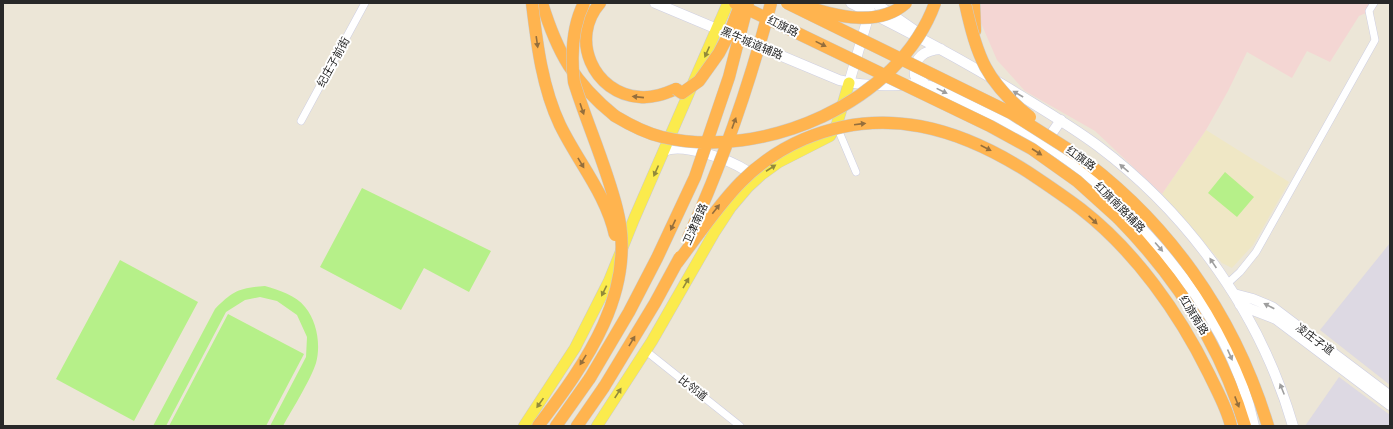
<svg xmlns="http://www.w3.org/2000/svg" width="1393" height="429" viewBox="0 0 1393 429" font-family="'Asap Condensed','Noto Sans SC',sans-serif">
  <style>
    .industrial { fill: #ddd9e3 }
    .education { fill: #efe7c5 }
    .medical { fill: #f4d6d3 }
    .pitch { fill: #b6f089 }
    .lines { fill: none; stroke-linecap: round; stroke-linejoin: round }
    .street-casing { stroke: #cdcee2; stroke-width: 8 }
    .secondary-casing { stroke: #cdcee2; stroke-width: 11 }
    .primary-casing { stroke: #cbcbcb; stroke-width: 12 }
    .highway-casing { stroke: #cbcbcb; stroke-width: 13 }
    .street { stroke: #fff; stroke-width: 7 }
    .secondary { stroke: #fff; stroke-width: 10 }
    .primary { stroke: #fbeb4d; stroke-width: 11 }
    .highway { stroke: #ffb44f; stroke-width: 12 }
    .highway-bridge-casing { stroke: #cbcbcb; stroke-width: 13; stroke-linecap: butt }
    .highway-bridge { stroke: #ffb44f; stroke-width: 12 }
    .oneway { fill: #946e3c }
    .oneway2 { fill: #928a3a }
    .oneway3 { fill: #9e9e9e }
    .labels { text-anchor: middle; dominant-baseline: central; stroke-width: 4; stroke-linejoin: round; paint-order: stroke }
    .street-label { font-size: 11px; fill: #282828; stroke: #fff }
  </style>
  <rect width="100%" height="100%" fill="#ece6d7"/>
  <!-- industrial -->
  <path class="industrial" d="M1390,243V385L1320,330Z
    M1339,377L1390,415V426H1305Z"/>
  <!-- education -->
  <path class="education" d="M1206,130L1289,182L1253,245L1232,268L1222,263L1162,194Z"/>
  <!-- medical -->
  <path class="medical" d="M981,3H1378L1375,9L1359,16L1330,62L1307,51L1292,78L1247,52L1228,91L1206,130L1162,194L1095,131L1025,91L997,60L981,23Z"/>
  <!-- pitch -->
  <path class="pitch" d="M1225,172L1254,197L1237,217L1208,193Z
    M362,188L491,251L469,292L424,268L401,310L320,267Z
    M120,260L198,302L134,421L56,379Z
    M265,286C278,290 296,295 305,307C317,321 321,345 316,363C310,381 293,408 283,426H270L306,357L307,337L297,315L277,301L260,297L245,300L226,312L166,426H153L215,309C233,291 239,288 265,286Z
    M228,314L304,354L266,426H169Z"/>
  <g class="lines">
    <!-- street casing -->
    <g class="street-casing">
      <path id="street" d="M301,121L365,3
        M840,134L856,172
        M1228,283L1240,272L1256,252L1375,40L1369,11L1374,3
        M646,351L740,426"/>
    </g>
    <!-- secondary casing -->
    <g class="secondary-casing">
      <path id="secondary" d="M655,3L839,80C858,85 880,86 901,85C913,84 922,83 934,87C977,108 1022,128 1062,156C1086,172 1107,193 1128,214C1186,273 1237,343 1254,426
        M851,3C906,30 961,59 1013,91C1042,109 1071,126 1098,146C1191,216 1261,315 1293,426
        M875,3L917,32
        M849,83L867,21L870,3
        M924,83L915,76C913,57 925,50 941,49
        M1045,143L1061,120
        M664,151C683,142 730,160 747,171L750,181
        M1234,294L1253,299L1272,307L1390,396
        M1240,305L1276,319L1390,405"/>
    </g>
    <!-- primary casing -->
    <g class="primary-casing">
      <path id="primary" d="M524,426L575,348L609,281L634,219L728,3
        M597,426L652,341L714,233L731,207L748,187L761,175L779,162L830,136L837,124L849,83"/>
    </g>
    <!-- highway casing -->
    <g class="highway-casing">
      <path id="highway" d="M542,3C557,52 574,83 615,116
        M600,3C569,38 593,94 640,97C653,98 664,94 676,89
        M974,3L975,31
        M1071,151C1167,219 1234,314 1268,426
        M1118,218C1176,277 1221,346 1245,426
        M556,426L590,378
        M577,426L604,387"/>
    </g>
    <!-- street -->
    <use href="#street" class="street"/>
    <!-- secondary -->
    <use href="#secondary" class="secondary"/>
    <!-- primary -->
    <use href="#primary" class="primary"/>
    <!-- highway -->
    <use href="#highway" class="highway"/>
    <!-- highway-bridge casing -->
    <g class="highway-bridge-casing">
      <path id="highway-bridge" d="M532,3C537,44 542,87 560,125C578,162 606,194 615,235
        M735,3L990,126L1032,149L1077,181L1118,218
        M787,3L1011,113L1071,151
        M965,3C977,57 986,82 1030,117
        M804,6C836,16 878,28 906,3
        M676,89L682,93L699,81L719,53L730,32L741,3
        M615,116C630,125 645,133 662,137C762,161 899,103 935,3
        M688,238C723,162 750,83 771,3
        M677,263C716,212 741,166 804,139C884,105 959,128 1028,172C1046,184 1064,196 1081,209C1135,251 1179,313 1209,374C1217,391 1227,408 1231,426
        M590,378L629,312L657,258L695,177L729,77L748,3
        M604,387L655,303L680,257
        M538,426C586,363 638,291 617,209C606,165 587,124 574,82C571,56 572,27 584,3"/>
    </g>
    <!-- highway-bridge -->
    <use href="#highway-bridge" class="highway-bridge"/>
  </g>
  <!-- one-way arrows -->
  <defs><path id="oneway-solid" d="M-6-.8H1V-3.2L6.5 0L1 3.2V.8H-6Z"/></defs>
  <g class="oneway">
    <use href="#oneway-solid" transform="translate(537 42) rotate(82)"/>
    <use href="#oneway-solid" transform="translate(821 44) rotate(26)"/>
    <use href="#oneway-solid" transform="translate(638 97) rotate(-174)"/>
    <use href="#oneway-solid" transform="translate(582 109) rotate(71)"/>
    <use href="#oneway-solid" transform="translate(734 123) rotate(-70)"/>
    <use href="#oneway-solid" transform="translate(860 124) rotate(-7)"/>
    <use href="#oneway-solid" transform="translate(986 148) rotate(27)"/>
    <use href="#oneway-solid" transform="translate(1037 152) rotate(33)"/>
    <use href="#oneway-solid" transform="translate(581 163) rotate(59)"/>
    <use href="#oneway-solid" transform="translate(716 209) rotate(-52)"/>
    <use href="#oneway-solid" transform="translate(1093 220) rotate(43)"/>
    <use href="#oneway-solid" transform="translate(673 225) rotate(115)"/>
    <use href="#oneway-solid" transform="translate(632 341) rotate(-59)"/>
    <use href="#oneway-solid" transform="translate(583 360) rotate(122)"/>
    <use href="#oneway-solid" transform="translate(1237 402) rotate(69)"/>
  </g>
  <g class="oneway2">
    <use href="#oneway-solid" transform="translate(707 52) rotate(114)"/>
    <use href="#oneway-solid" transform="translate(771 168) rotate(-33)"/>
    <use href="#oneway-solid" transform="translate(656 171) rotate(114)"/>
    <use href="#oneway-solid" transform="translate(686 283) rotate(-60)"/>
    <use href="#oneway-solid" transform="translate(604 291) rotate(116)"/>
    <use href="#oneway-solid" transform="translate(618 393) rotate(-57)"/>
    <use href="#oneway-solid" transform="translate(540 403) rotate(125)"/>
  </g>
  <g class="oneway3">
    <use href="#oneway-solid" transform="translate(942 91) rotate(26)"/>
    <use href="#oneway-solid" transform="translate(1018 94) rotate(-150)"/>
    <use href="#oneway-solid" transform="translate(1124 168) rotate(-140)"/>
    <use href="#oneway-solid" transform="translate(1159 247) rotate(49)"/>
    <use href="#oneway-solid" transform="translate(1213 263) rotate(-124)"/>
    <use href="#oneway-solid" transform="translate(1269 306) rotate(-153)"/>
    <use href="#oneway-solid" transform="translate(1230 355) rotate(66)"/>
    <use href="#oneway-solid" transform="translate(1282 389) rotate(-112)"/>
  </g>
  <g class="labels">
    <!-- street labels -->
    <g class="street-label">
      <text transform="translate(783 26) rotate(26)">红旗路</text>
      <text transform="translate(752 43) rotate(23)">黑牛城道辅路</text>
      <text transform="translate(333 62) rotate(-61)">纪庄子前街</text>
      <text transform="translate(1081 158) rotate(35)">红旗路</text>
      <text transform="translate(1120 207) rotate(45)">红旗南路辅路</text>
      <text transform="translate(695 224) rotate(-66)">卫津南路</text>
      <text transform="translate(1194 315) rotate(58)">红旗南路</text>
      <text transform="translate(1315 339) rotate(37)">凌庄子道</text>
      <text transform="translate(693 388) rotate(38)">比邻道</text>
    </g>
  </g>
  <!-- border -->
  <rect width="1393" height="429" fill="none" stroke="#282828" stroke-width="8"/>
</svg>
